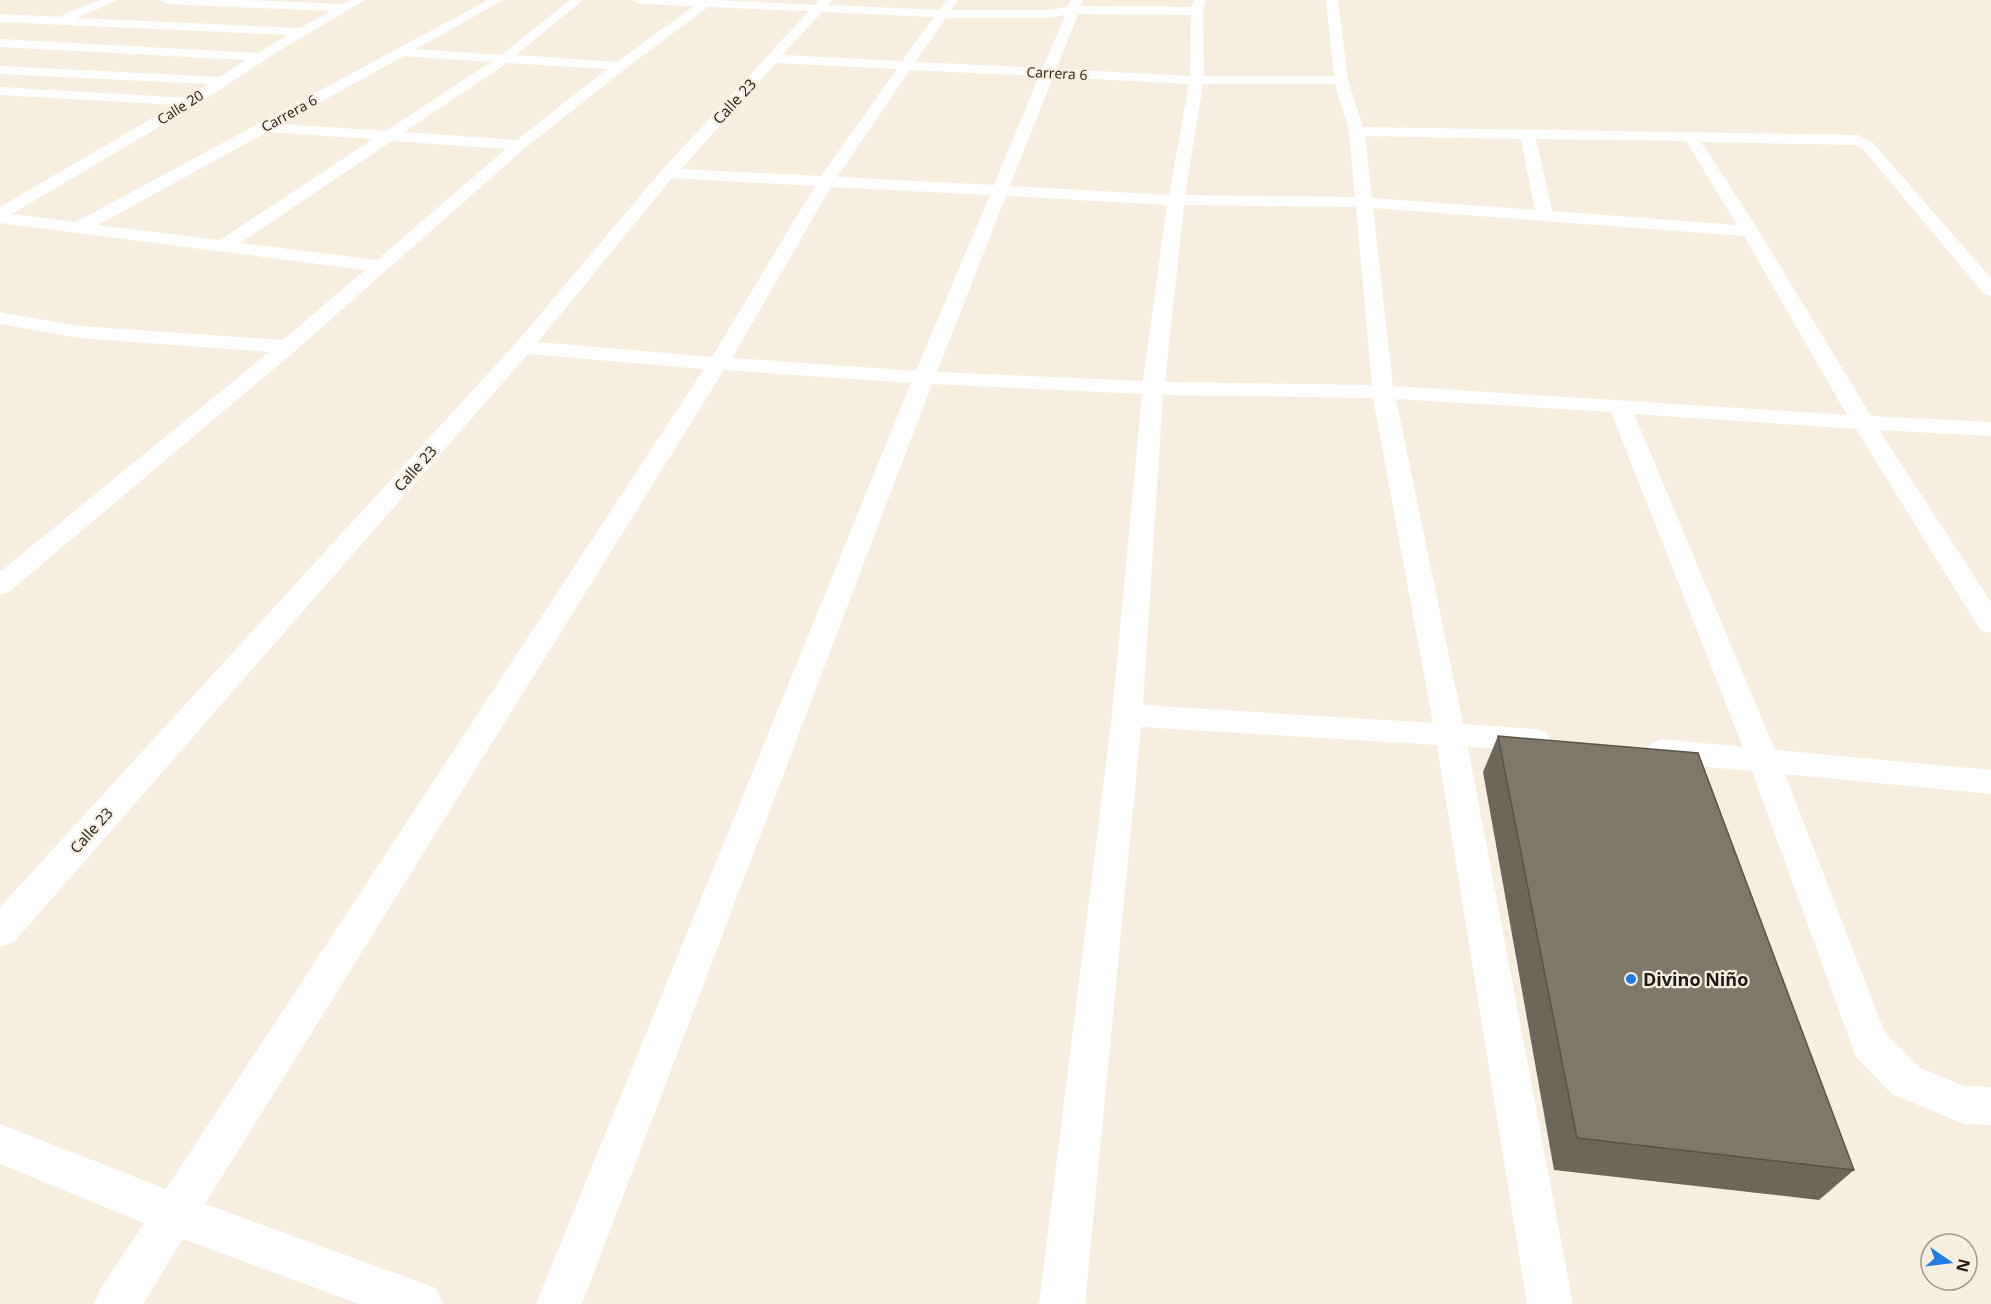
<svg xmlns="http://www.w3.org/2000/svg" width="1991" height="1304" viewBox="0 0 1991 1304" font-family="'Open Sans',sans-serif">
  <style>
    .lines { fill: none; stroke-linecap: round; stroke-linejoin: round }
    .street { fill: #fff; fill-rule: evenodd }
    .wall { fill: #6d665b }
    .building { fill: #7f776a; stroke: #59534a; stroke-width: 1.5 }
    .poi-dot { fill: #1e7de6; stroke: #f7eedf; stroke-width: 2 }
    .labels { text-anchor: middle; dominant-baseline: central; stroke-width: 4.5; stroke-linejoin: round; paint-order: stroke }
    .far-street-label { font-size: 14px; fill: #1e1a15; stroke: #f7eedf }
    .street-label { font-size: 15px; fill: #1e1a15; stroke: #f7eedf }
    .near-poi-label { font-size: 18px; font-weight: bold; fill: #1e1a15; stroke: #f7eedf; text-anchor: start }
  </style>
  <rect width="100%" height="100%" fill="#f7eedf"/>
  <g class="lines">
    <!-- street -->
    <path class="street" d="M100,0H117L77,18L300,28L331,11L166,4L160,0H245L343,4L350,0H365L279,51L196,105L12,214L76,222L488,0H503L416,49L501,55L570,0H583L516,55L617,62L694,6L638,4L632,0H716L815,5L820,0H832L828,5L939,10L946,0H958L951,10H1046L1068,7L1071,0H1083L1080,6L1192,7L1194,0H1206L1203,11L1204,76H1334L1326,0H1338L1348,80L1363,127L1858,135L1873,143L1991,278V296L1984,294L1863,149L1855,145L1701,142L1759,231L1871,416L1991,422V436L1879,430L1991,602V633L1981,631L1856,429L1634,414L1775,750L1991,770V794L1785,774L1885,1033L1920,1068L1964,1086L1991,1087V1125L1964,1124L1892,1094L1856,1057L1752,771L1662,763L1651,759L1646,751L1651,743L1662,739L1743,747L1611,412L1396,399L1463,724L1535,729L1546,732L1550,740L1546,748L1535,751L1468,747L1573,1304H1527L1437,745L1141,727L1085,1304H1039L1112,715L1142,394L932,384L582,1304H536L911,383L724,370L205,1204L436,1288L443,1304H359L183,1239L143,1304H94L101,1288L144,1223L0,1164V1124L166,1189L704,369L528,354L13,943L0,947V907L516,343L662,170L809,11L708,7L625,69L525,148L295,351L9,592L0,595V572L269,352L79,338L0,324V312L79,326L283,340L365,270L0,223V207L175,105L0,95V87L188,98L208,84L0,74V66L220,77L246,60L0,47V39L258,53L288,35L0,22V14L62,17L64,14ZM822,12L934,17L902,61L782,55ZM1078,14L1191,15L1190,76L1056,69ZM1065,15L1043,68L915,62L946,18H1046ZM404,56L491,62L386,131L281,124ZM507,63L607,69L517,140L404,132ZM776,63L897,69L821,176L681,169ZM910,70L1039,76L994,185L837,177ZM1053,77L1189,84L1169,195L1010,186ZM1203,84H1335L1349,131L1355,197L1185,195ZM267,132L373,139L220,240L98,225ZM1365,136L1521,139L1535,210L1372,198ZM1536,139L1686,141L1737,225L1552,211ZM392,141L506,149L377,260L240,243ZM672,178L815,186L712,357L538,342ZM831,187L990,195L916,371L732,358ZM1006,196L1167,205L1143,381L937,372ZM1184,205L1356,207L1372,385L1165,382ZM1373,208L1744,236L1847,415L1393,386ZM1163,395L1373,398L1433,723L1143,705Z"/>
  </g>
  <!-- wall -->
  <path class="wall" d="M1498,736L1854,1170L1819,1200L1554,1170L1483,772Z"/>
  <!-- building -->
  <path class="building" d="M1498,736L1698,753L1854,1170L1577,1138Z"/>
  <!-- markers -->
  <circle class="poi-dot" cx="1631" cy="979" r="6"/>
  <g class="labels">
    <!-- far-street labels -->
    <g class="far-street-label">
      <text transform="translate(1057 73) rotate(3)">Carrera 6</text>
      <text transform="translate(180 107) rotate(-32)">Calle 20</text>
      <text transform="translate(289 113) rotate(-29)">Carrera 6</text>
    </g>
    <!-- street labels -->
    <g class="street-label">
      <text transform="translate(734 101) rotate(-47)">Calle 23</text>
      <text transform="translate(415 468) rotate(-48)">Calle 23</text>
      <text transform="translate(91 830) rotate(-48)">Calle 23</text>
    </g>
    <!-- near-poi labels -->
    <g class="near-poi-label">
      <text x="1643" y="979">Divino Niño</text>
    </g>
  </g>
  <!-- north arrow -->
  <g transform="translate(1949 1262) rotate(104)"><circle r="28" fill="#f7eedf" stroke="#a0998e" stroke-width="1.5"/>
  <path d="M0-4.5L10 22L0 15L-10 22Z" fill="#1e7de6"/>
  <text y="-9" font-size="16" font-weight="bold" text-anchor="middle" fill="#1e1a15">N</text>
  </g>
</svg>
